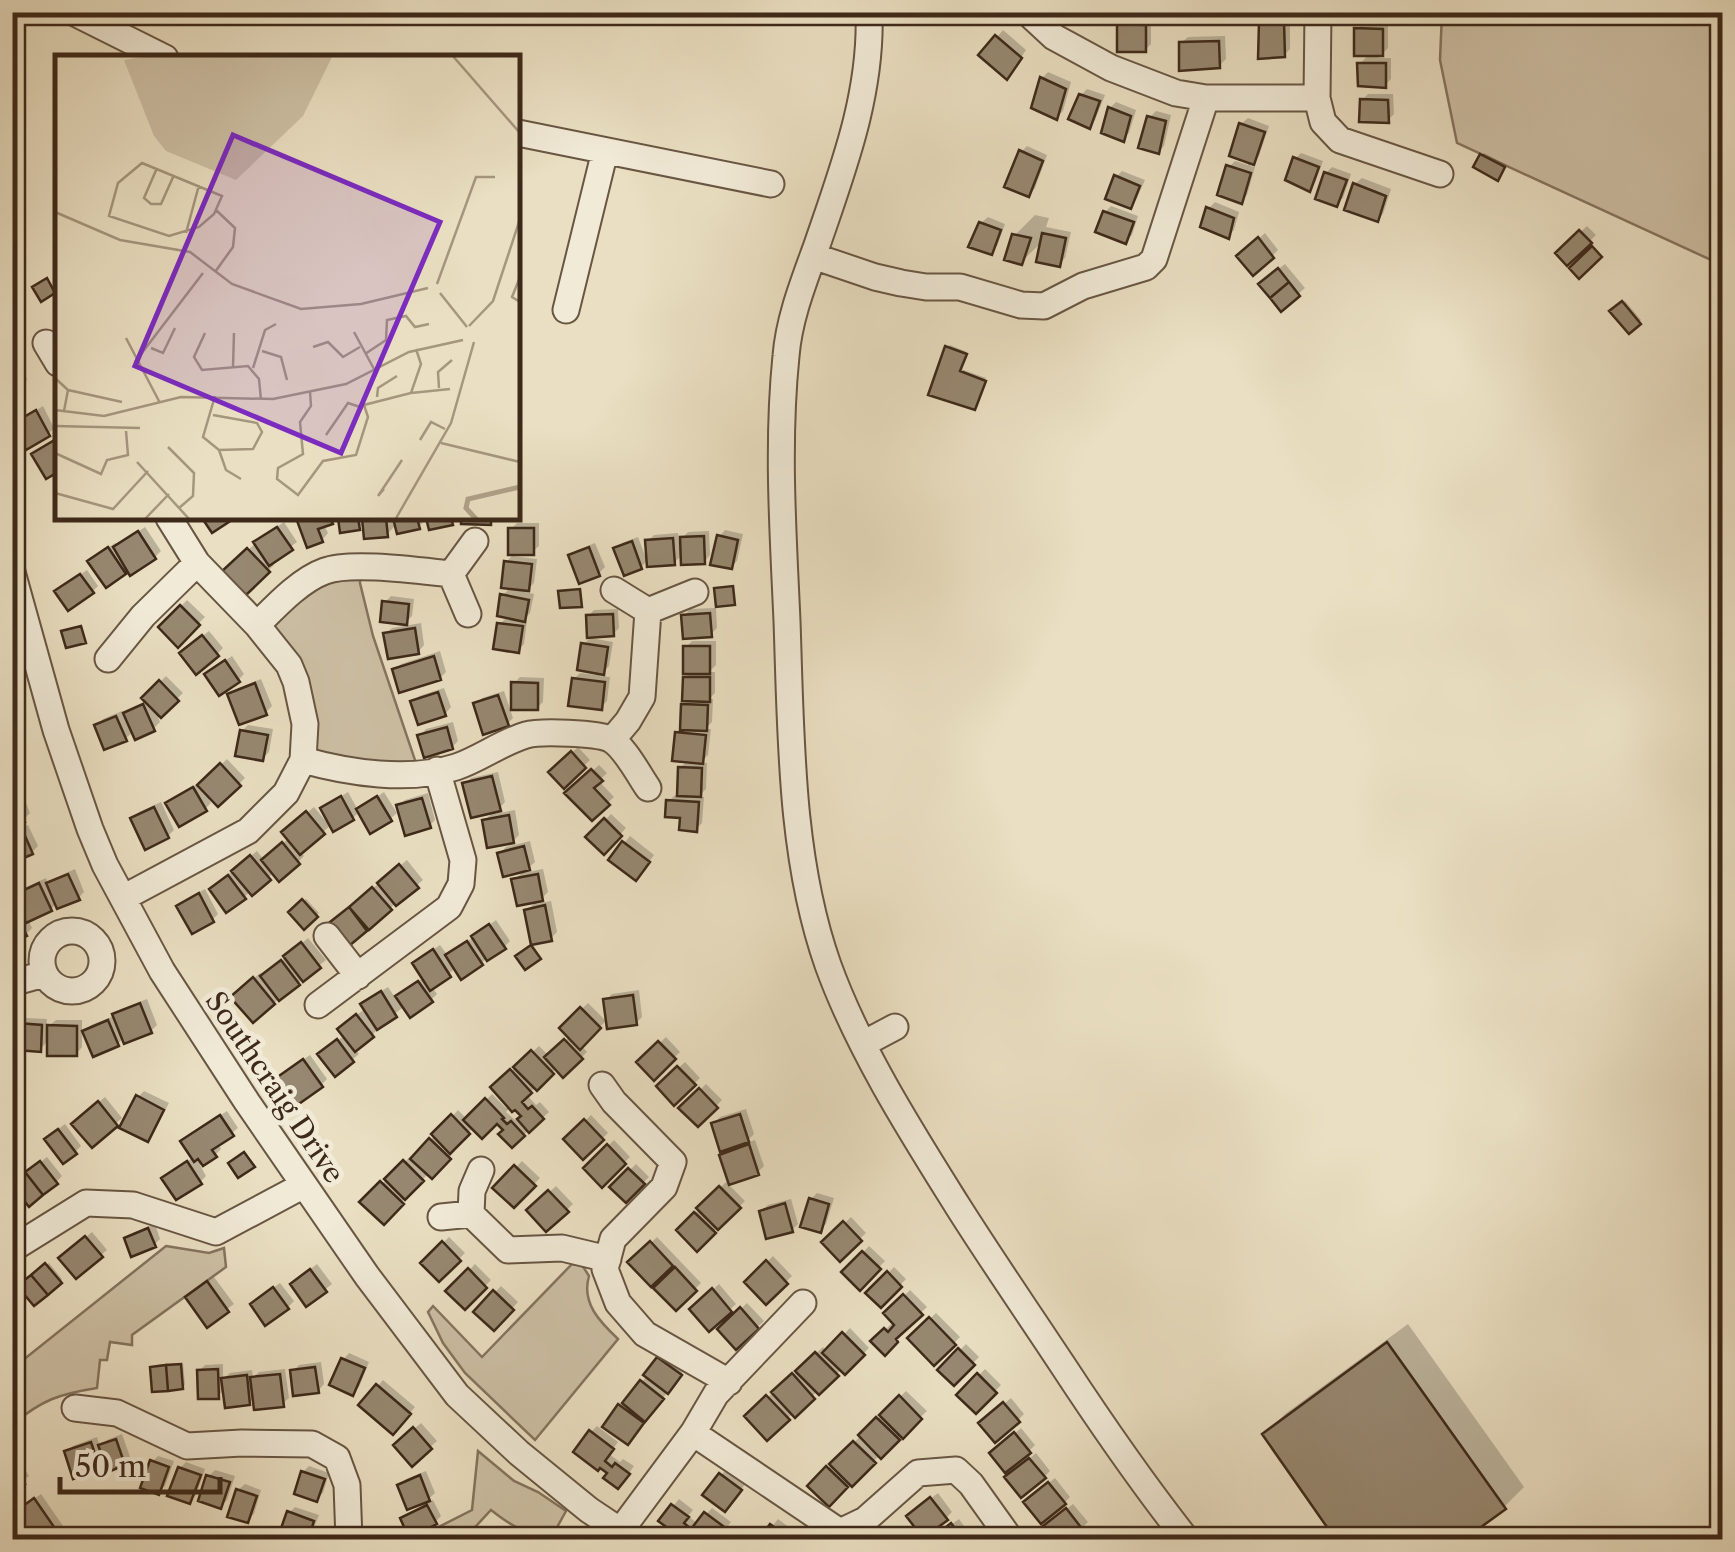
<svg xmlns="http://www.w3.org/2000/svg" width="1735" height="1552" viewBox="0 0 1735 1552" font-family="'Libre Caslon Text',serif">
  <style>
    .green { fill: #cdc0a5; stroke: #85745f; stroke-width: 2.5 }
    .shadow { fill: #0003; fill-rule: evenodd }
    .building { fill: #978871; stroke: #3d2919; stroke-width: 2.5 }
    .lines { fill: none; stroke-linecap: round; stroke-linejoin: round }
    .minor-casing { stroke: #685643; stroke-width: 29 }
    .minor { stroke: #f1ead7; stroke-width: 25 }
    .labels { text-anchor: middle; dominant-baseline: central; stroke-width: 10; stroke-linejoin: round; paint-order: stroke }
    .street-label { font-size: 28px; fill: #3d2919; stroke: #f1ead7 }
    .inset-river { fill: none; stroke: #afa189; stroke-width: 5 }
    .inset-road { fill: none; stroke: #a5967e; stroke-width: 2.5 }
    .view { fill: #7b2cbf; fill-opacity: 0.15; stroke: #7b2cbf; stroke-width: 5 }
    .inset-edge { fill: none; stroke: #3d2919; stroke-width: 5 }
  </style>
  <rect width="100%" height="100%" fill="#eadfc2"/>
  <filter id="stains"><feTurbulence type="fractalNoise" baseFrequency=".002" numOctaves="4"/><feColorMatrix values="0 0 0 0 .2 0 0 0 0 .09 0 0 0 0 .02 0 0 0 .5 -.17"/></filter>
  <radialGradient id="worn" r=".72"><stop offset=".6" stop-color="#630" stop-opacity="0"/><stop offset="1" stop-color="#630" stop-opacity=".3"/></radialGradient>
  <!-- green -->
  <path class="green" d="M1442,13H1722V265L1457,143L1440,60Z
    M360,571V583L373,636L418,769L319,761L308,722L261,625L310,582Z
    M166,1246L209,1253L224,1248L226,1267L132,1335V1345L110,1342L107,1360H100L97,1388C59,1394 42,1400 13,1424V1368Z
    M572,1264L582,1265L589,1276C581,1303 600,1322 618,1339L535,1440L465,1373L443,1343L428,1312L433,1306L482,1357Z
    M478,1451L514,1481L538,1492L566,1511L555,1531C524,1535 514,1528 491,1510L464,1539H415L472,1510Z"/>
  <!-- shadow -->
  <path class="shadow" d="M1290,16V49L1284,55L1261,23L1267,17Z
    M1126,19L1151,20V44L1145,50L1120,25Z
    M1363,23L1388,24V48L1378,58H1391V79L1385,85L1360,64L1369,54L1357,29Z
    M1003,30L1026,50L1012,71L982,55Z
    M1225,36L1226,59L1219,66L1181,43L1188,37Z
    M1048,72L1071,82L1063,111L1057,117L1042,78Z
    M1087,89L1105,95L1095,120L1089,126L1081,95Z
    M1368,94H1393L1394,114L1388,120L1362,100Z
    M1116,102L1136,110L1129,133L1123,139L1110,108Z
    M1156,111L1171,115L1164,146L1158,152L1149,118Z
    M1248,118L1269,126L1259,156L1250,166L1255,167L1247,195L1241,201L1229,167L1235,161L1248,165L1249,161L1241,124Z
    M1027,146L1047,155L1035,188L1029,195L1021,152Z
    M1301,153L1323,161L1315,183L1309,189L1295,159Z
    M1484,153L1506,165L1500,175L1476,166Z
    M1332,167L1351,174L1343,198L1336,204L1326,173Z
    M1122,171L1145,180L1136,200L1130,206L1116,177Z
    M1362,178L1391,189L1383,214L1377,220L1355,184Z
    M1215,202L1239,212L1234,230L1228,236L1209,208Z
    M1111,206L1138,216L1132,235L1125,241L1105,212Z
    M1035,215L1049,218L1046,227L1071,232L1065,258L1059,264L1043,241L1021,262L1015,235Z
    M988,217L1005,224L997,246L991,252L981,223Z
    M1587,226L1596,235L1567,263L1558,253Z
    M1265,233L1278,250L1272,256L1246,250Z
    M1285,264L1305,288L1281,309L1267,278Z
    M1625,301L1641,320L1629,331L1613,311Z
    M950,345L967,352L961,369L986,378L977,405L948,348Z
    M22,362L27,380L21,386L12,388V364Z
    M43,406L54,428L48,434L14,425Z
    M299,518H336L324,525L328,533L322,540L309,544Z
    M341,518H428L418,527L397,524L387,534L365,521L359,528L342,530Z
    M284,522L297,542L271,561L274,565L245,593L225,572L262,537Z
    M517,523H539V546L532,552L511,529Z
    M145,527L161,551L155,557L125,572L97,556L115,543L117,546Z
    M725,530L743,534L737,561L731,567L719,537Z
    M709,531L710,555L704,562L683,554L674,563L648,541L654,535L678,533L679,541L688,532Z
    M638,537L647,561L641,567L616,549L622,543Z
    M595,543L605,567L599,573L571,556L577,550Z
    M512,556L537,559L534,583L525,592L534,594L530,613L523,620L527,621L524,644L518,650L500,624L508,616L503,595L511,587L506,562Z
    M87,570L98,586L92,592L64,586Z
    M391,596L414,599L412,616L406,622L385,602Z
    M187,600L205,617L178,644L161,627Z
    M716,608L717,628L711,634L684,616L690,609Z
    M618,609L619,628L613,634L588,616L594,610Z
    M421,623L424,645L418,652L386,634L392,628Z
    M209,631L223,648L217,654L188,647Z
    M590,638L613,642L609,666L599,676L610,677L607,701L601,707L574,679L580,673L596,675L597,671L584,644Z
    M692,641H716V665L709,672H715V693L709,699H713L712,722L705,729H711L708,755L701,762L707,763L706,789L698,797H704L702,823L696,829L669,801L675,795H679L680,768L688,760L677,733L683,727V705L689,699L685,678L692,671L686,647Z
    M440,651L446,672L440,678L395,670L401,664Z
    M232,656L244,674L238,680L213,669Z
    M166,676L183,693L158,717L160,722L154,728L136,736L134,731L125,739L97,726L103,719L122,711L124,716L132,708L147,701L144,698Z
    M520,677L544,678L543,702L537,708L514,683Z
    M261,679L272,706L266,712L230,695L236,689Z
    M444,688L451,707L445,714L413,702L419,696Z
    M504,691L513,718L507,724L475,704L482,698Z
    M453,722L458,741L452,747L420,736L426,729Z
    M248,725L273,729L269,752L263,758L242,731Z
    M578,747L590,760L564,785L552,772Z
    M227,759L245,778L219,804L206,793L211,803L205,809L169,803L175,797L200,783L201,784Z
    M599,765L607,773L599,781L614,797L592,818L568,793Z
    M12,767L18,782L12,788Z
    M498,772L505,802L494,814L515,810L519,835L513,841L485,820L496,809L465,784L471,778Z
    M21,790L30,813L24,819L12,824V794Z
    M348,792L358,810L384,792L397,813L390,819L360,811L353,818L334,828L323,808Z
    M428,793L435,820L429,826L399,806L405,800Z
    M161,802L174,830L168,836L133,818L139,812Z
    M314,807L330,826L300,851L304,856L298,862L275,872L244,897L218,883L257,851L264,860L289,838L291,826Z
    M611,814L626,828L604,852L589,837Z
    M28,825L38,846L32,852L12,861V831Z
    M630,836L654,855L642,871L611,859Z
    M530,841L535,862L523,873L543,869L548,892L536,904L551,901L557,932L551,938L527,910L539,899L514,880L526,869L499,854L506,847Z
    M407,860L423,880L349,943L339,916Z
    M75,869L84,892L78,898L57,903L51,909L28,919L32,928L26,934L12,940V904L18,901L16,895L22,889L46,878L48,884L55,878Z
    M205,889L218,914L212,920L179,906L185,900Z
    M306,899L319,913L304,927L291,912Z
    M496,920L510,941L504,947L462,976L456,968L432,987L437,994L431,1000L405,1006L377,1027L378,1029L372,1035L355,1049L359,1054L335,1074L327,1049L345,1035L346,1023L366,1008L369,999L388,987L396,999L424,977L421,958L440,945L448,956Z
    M308,938L326,960L253,1020L239,991L260,973L263,977Z
    M639,990L642,1017L636,1023L606,1000L612,994Z
    M147,999L157,1025L151,1031L124,1037L118,1044L85,1031L91,1025L114,1016L121,1009Z
    M588,1003L606,1021L581,1045L587,1052L563,1075L557,1068L527,1095L536,1105L540,1102L549,1112L512,1145L506,1130L497,1120L474,1127L452,1149L455,1151L437,1170L429,1173L383,1221L363,1202L411,1156L414,1158L458,1110L467,1119L492,1094L506,1108L510,1105L494,1087L539,1046L549,1056L570,1036L562,1028ZM511,1107L522,1114L515,1120L506,1112Z
    M12,1016H16V1029L26,1018L47,1019L46,1029L56,1020H82V1047L76,1054L50,1039L40,1049L19,1038L12,1045Z
    M666,1037L680,1052L654,1077L640,1062Z
    M310,1055L327,1079L321,1085L285,1072Z
    M685,1062L700,1078L675,1102L659,1086Z
    M706,1084L722,1100L698,1124L682,1108Z
    M144,1091L169,1103L153,1133L147,1139L138,1097Z
    M105,1097L122,1118L92,1144L80,1118Z
    M746,1109L754,1134L744,1144L755,1140L764,1166L758,1172L721,1155L731,1145L714,1123L720,1117Z
    M227,1111L238,1128L218,1144L221,1149L215,1155L200,1165L206,1176L200,1182L170,1172L194,1157L190,1135Z
    M591,1115L608,1133L583,1157L567,1139Z
    M65,1124L81,1146L75,1152L53,1133Z
    M614,1140L630,1157L602,1184L586,1168Z
    M47,1157L62,1176L56,1182L20,1178Z
    M522,1161L540,1178L514,1205L496,1188Z
    M636,1164L649,1177L626,1200L613,1187Z
    M726,1182L745,1201L697,1248L679,1230Z
    M556,1186L573,1204L547,1229L530,1210Z
    M817,1193L834,1198L826,1224L820,1230L811,1199Z
    M791,1199L798,1224L792,1230L761,1211L768,1205Z
    M851,1217L866,1233L840,1258L825,1242Z
    M155,1224L160,1239L154,1245L127,1239L133,1233Z
    M92,1232L107,1250L101,1255L68,1252Z
    M449,1237L465,1253L439,1279L423,1263Z
    M657,1237L701,1283L676,1308L631,1262Z
    M869,1246L885,1261L860,1287L845,1272Z
    M773,1256L792,1276L766,1301L747,1282Z
    M49,1263L62,1279L34,1303L21,1286Z
    M317,1264L332,1284L307,1304L299,1278Z
    M475,1264L491,1280L465,1307L449,1291Z
    M894,1267L906,1279L881,1305L869,1293Z
    M214,1277L234,1304L207,1324L194,1292Z
    M280,1283L294,1301L288,1307L259,1298Z
    M719,1284L736,1304L709,1329L692,1309Z
    M501,1286L518,1302L494,1328L476,1312Z
    M910,1290L927,1307L900,1332L902,1335L885,1352L874,1341L894,1321L886,1313Z
    M12,1297L22,1309L12,1317Z
    M747,1303L764,1321L736,1347L720,1329Z
    M936,1313L960,1337L934,1363L910,1338Z
    M1408,1324L1524,1487L1504,1507L1265,1434L1285,1414Z
    M850,1328L869,1348L845,1372L842,1369L767,1437L747,1416L823,1347L827,1352Z
    M966,1344L979,1357L954,1383L941,1370Z
    M665,1352L686,1368L634,1436L620,1406L648,1375Z
    M349,1353L369,1362L359,1387L353,1393L343,1360Z
    M321,1362L324,1384L318,1391L293,1371L299,1365Z
    M183,1363L185,1385L182,1387L152,1368L155,1365Z
    M223,1364V1379L230,1373L252,1370L253,1378L259,1372L285,1369L289,1398L282,1404L255,1397L249,1403L225,1389L218,1396L199,1371L205,1365Z
    M985,1369L1001,1385L976,1411L960,1395Z
    M383,1380L415,1407L399,1426L378,1386Z
    M906,1391L927,1411L828,1504L810,1486Z
    M1011,1398L1024,1414L1018,1420L987,1418Z
    M421,1423L437,1441L412,1463L396,1445Z
    M597,1426L618,1442L609,1454L620,1462L623,1459L634,1466L624,1480L610,1473L591,1432Z
    M1021,1428L1035,1445L1029,1451L998,1447Z
    M122,1434L130,1457L124,1463L106,1460L99,1467L66,1452L73,1446L97,1437L100,1447L107,1440Z
    M12,1450L29,1476L12,1488Z
    M1036,1453L1050,1471L1044,1477L1014,1472Z
    M158,1456L174,1461L165,1486L159,1492L152,1462Z
    M186,1462L205,1469L196,1495L190,1501L180,1468Z
    M309,1466L329,1473L323,1493L316,1499L303,1472Z
    M727,1469L746,1483L731,1503L721,1475Z
    M215,1470L235,1476L227,1500L221,1506L209,1476Z
    M426,1471L435,1493L424,1503L400,1485L406,1479Z
    M1055,1478L1070,1497L1064,1503L1032,1496Z
    M245,1484L261,1490L254,1514L247,1520L238,1490Z
    M938,1493L952,1512L946,1518L916,1510Z
    M41,1494L70,1536L67,1540H31L20,1509Z
    M679,1499L693,1510L688,1516L698,1524L712,1508L731,1522L717,1540L662,1520Z
    M433,1500L441,1516L435,1522L403,1519L409,1513Z
    M1073,1504L1088,1522L1082,1528L1052,1520Z
    M295,1507L319,1515L309,1540H286L289,1513Z
    M778,1519L798,1534L796,1537L800,1540H761Z
    M959,1519L974,1540H932L935,1536Z
    M1093,1532L1099,1540H1083Z"/>
  <!-- building -->
  <path class="building" d="M1284,21L1285,57L1258,59L1259,22Z
    M1117,24L1146,25V52H1117Z
    M1354,28L1383,29V56H1354Z
    M995,35L1022,58L1007,80L978,55Z
    M1219,41L1220,68L1179,71V42Z
    M1357,63H1386V88L1358,86Z
    M1040,77L1066,89L1057,120L1031,108Z
    M1079,94L1100,101L1090,129L1068,119Z
    M1360,99L1388,100L1389,123L1359,122Z
    M1108,107L1131,116L1124,142L1101,133Z
    M1147,116L1166,121L1159,154L1138,148Z
    M1239,123L1265,132L1254,165L1229,156Z
    M1019,150L1043,161L1029,197L1004,187Z
    M1480,154L1505,167L1498,181L1473,167Z
    M1293,157L1319,167L1310,192L1285,180Z
    M1226,165L1251,173L1242,204L1217,195Z
    M1324,172L1347,180L1337,207L1315,199Z
    M1114,175L1140,186L1131,209L1105,199Z
    M1353,183L1386,196L1378,222L1344,210Z
    M1206,207L1234,218L1229,239L1200,227Z
    M1103,211L1134,222L1126,244L1095,232Z
    M979,222L1001,230L992,255L968,247Z
    M1579,230L1592,243L1567,266L1555,253Z
    M1042,233L1066,238L1060,267L1036,262Z
    M1012,234L1031,238L1022,265L1004,260Z
    M1258,237L1274,258L1253,276L1236,256Z
    M1592,246L1602,257L1579,279L1569,268Z
    M1278,268L1289,282L1270,298L1258,284Z
    M47,278L55,293L41,302L32,287Z
    M1289,282L1300,296L1281,312L1270,298Z
    M1622,301L1641,324L1629,334L1609,311Z
    M945,346L967,354L960,371L986,381L975,410L928,395Z
    M16,366L23,388L12,391V367Z
    M36,410L50,436L26,450L12,424Z
    M58,438V472L46,479L31,454Z
    M202,518H235L212,533Z
    M296,518H330L333,524L318,529L323,542L307,548Z
    M338,518H358L360,530L340,533Z
    M362,518H386L388,537L364,539Z
    M393,518H417L420,529L397,534Z
    M426,518H451L453,525L429,530Z
    M461,518H491V525L461,524Z
    M277,527L293,550L269,566L253,542Z
    M508,528H534V555H508Z
    M138,531L156,559L130,576L113,547Z
    M717,535L738,540L732,569L710,565Z
    M704,536L705,564L681,565L680,537Z
    M673,538L675,565L647,567L645,540Z
    M632,541L642,569L624,576L613,548Z
    M108,547L126,574L106,588L87,561Z
    M589,547L600,576L579,584L568,555Z
    M247,548L270,572L245,596L221,572Z
    M504,561L532,564L529,591L501,588Z
    M80,574L94,593L68,611L54,591Z
    M733,586L735,605L716,607L714,588Z
    M580,589L582,607L560,608L558,591Z
    M500,594L529,600L525,622L497,616Z
    M382,601L409,604L407,625L380,622Z
    M180,605L200,625L178,648L158,627Z
    M710,613L712,637L683,639L681,615Z
    M613,614L614,636L587,638L586,615Z
    M497,623L523,626L519,653L493,649Z
    M81,626L86,643L66,648L61,631Z
    M415,628L419,654L388,659L383,633Z
    M202,635L219,656L196,675L179,653Z
    M581,643L608,647L604,675L577,670Z
    M683,646H710V674H683Z
    M434,656L441,680L399,693L392,669Z
    M225,660L240,682L219,696L204,674Z
    M683,677H710V702L682,701Z
    M572,678L605,682L602,710L568,706Z
    M159,680L179,701L161,718L141,698Z
    M511,682L538,683V710H511Z
    M255,683L267,715L239,725L227,694Z
    M438,692L446,716L418,725L410,701Z
    M498,695L509,726L483,735L473,703Z
    M143,704L155,731L135,740L123,713Z
    M681,704L708,705L707,731L680,730Z
    M116,716L127,741L104,750L94,725Z
    M447,727L453,749L424,758L417,735Z
    M240,730L268,735L263,761L235,756Z
    M675,732L706,735L703,764L672,761Z
    M571,751L586,768L564,789L548,772Z
    M220,763L241,786L218,807L197,785Z
    M678,767L702,768L701,797L677,796Z
    M591,769L603,781L594,788L610,805L592,821L564,793Z
    M492,776L501,811L471,818L462,783Z
    M193,787L207,811L179,827L165,803Z
    M15,795L25,822L12,827V796Z
    M341,796L354,820L333,832L320,808Z
    M377,796L392,821L370,834L356,809Z
    M422,798L431,828L405,836L396,805Z
    M666,800L699,802L697,832L679,830L680,818L665,817Z
    M154,807L169,838L145,850L130,818Z
    M306,811L325,834L300,855L281,832Z
    M509,815L514,843L487,848L482,820Z
    M604,818L622,836L604,855L585,837Z
    M22,829L33,854L12,863V833Z
    M622,841L650,862L636,881L608,860Z
    M282,842L300,864L279,882L261,860Z
    M524,846L530,870L503,877L497,853Z
    M250,855L271,880L252,896L231,871Z
    M399,864L419,888L396,906L377,883Z
    M68,874L80,900L57,909L46,883Z
    M538,874L543,901L517,906L511,879Z
    M228,875L246,899L226,913L209,889Z
    M39,883L52,911L26,923L13,895Z
    M372,887L392,910L369,930L349,907Z
    M199,893L214,922L192,934L176,906Z
    M302,899L318,917L304,930L288,912Z
    M12,905L27,936L12,943Z
    M545,905L552,941L531,945L524,910Z
    M349,907L367,931L349,946L330,922Z
    M489,924L506,949L487,961L471,936Z
    M467,941L483,965L461,980L445,955Z
    M301,942L321,968L303,982L283,956Z
    M531,945L541,959L525,970L515,956Z
    M433,949L451,977L430,991L412,963Z
    M281,960L300,985L279,1001L260,976Z
    M253,977L275,1004L253,1023L230,997Z
    M418,981L433,1002L410,1018L395,996Z
    M381,991L397,1017L377,1030L360,1004Z
    M633,995L637,1025L607,1029L603,999Z
    M140,1003L152,1033L124,1044L112,1014Z
    M580,1007L601,1028L580,1050L559,1028Z
    M356,1014L374,1037L355,1052L337,1029Z
    M108,1020L119,1046L93,1057L82,1031Z
    M18,1023L42,1025L41,1052L16,1050Z
    M47,1025L77,1026V1056H47Z
    M337,1039L354,1062L335,1077L317,1054Z
    M564,1039L583,1059L563,1078L544,1057Z
    M658,1041L676,1059L654,1081L636,1062Z
    M531,1050L554,1074L537,1091L513,1067Z
    M303,1059L323,1087L296,1106L276,1078Z
    M677,1066L696,1085L674,1106L656,1086Z
    M510,1069L532,1093L522,1102L528,1109L532,1106L544,1119L529,1133L517,1119L521,1116L515,1110L512,1112L490,1087Z
    M699,1088L718,1108L698,1127L678,1108Z
    M136,1095L164,1110L148,1142L119,1128Z
    M485,1098L504,1118L502,1119L507,1124L511,1121L525,1136L512,1148L498,1134L503,1130L497,1124L482,1139L463,1120Z
    M98,1101L118,1126L92,1148L71,1124Z
    M451,1114L470,1134L450,1154L431,1134Z
    M740,1114L749,1142L720,1152L711,1123Z
    M220,1115L234,1136L212,1150L217,1157L203,1166L198,1159L194,1162L180,1141Z
    M584,1119L604,1140L583,1160L563,1139Z
    M58,1129L77,1154L63,1164L44,1139Z
    M429,1138L451,1159L432,1179L410,1159Z
    M607,1144L626,1164L602,1188L583,1168Z
    M749,1144L759,1175L729,1185L719,1155Z
    M244,1152L255,1167L238,1178L228,1163Z
    M403,1160L424,1181L405,1200L384,1179Z
    M40,1161L58,1184L43,1195L25,1172Z
    M187,1161L202,1184L176,1200L161,1178Z
    M514,1165L536,1186L514,1208L492,1188Z
    M628,1168L645,1184L626,1203L609,1187Z
    M25,1172L43,1195L29,1207L12,1185V1182Z
    M380,1181L404,1204L384,1225L359,1202Z
    M719,1186L741,1208L718,1230L696,1208Z
    M548,1190L569,1212L546,1232L526,1210Z
    M809,1198L829,1204L821,1233L800,1227Z
    M785,1203L793,1232L766,1239L759,1211Z
    M694,1212L716,1233L697,1252L676,1230Z
    M843,1221L862,1241L840,1262L821,1242Z
    M148,1228L156,1247L131,1257L124,1238Z
    M85,1236L103,1257L76,1279L58,1258Z
    M442,1241L461,1261L439,1282L420,1263Z
    M650,1241L673,1266L651,1287L627,1262Z
    M862,1251L881,1269L860,1291L841,1272Z
    M766,1260L788,1284L766,1305L744,1282Z
    M45,1263L62,1283L48,1295L31,1275Z
    M675,1267L697,1291L676,1311L653,1288Z
    M468,1268L487,1288L465,1310L445,1291Z
    M310,1269L327,1292L306,1307L290,1284Z
    M887,1271L902,1287L881,1308L865,1293Z
    M31,1275L48,1295L34,1306L17,1286Z
    M207,1281L229,1312L207,1328L185,1297Z
    M273,1287L289,1309L265,1326L250,1304Z
    M712,1288L732,1312L709,1332L689,1309Z
    M493,1290L514,1310L494,1331L473,1312Z
    M903,1294L923,1315L896,1339L898,1342L885,1356L870,1341L884,1328L888,1332L894,1325L883,1313Z
    M740,1307L759,1329L736,1350L717,1329Z
    M929,1317L956,1345L934,1366L907,1338Z
    M842,1332L865,1355L845,1375L822,1353Z
    M1387,1342L1506,1509L1463,1540H1336L1262,1434Z
    M958,1348L975,1365L954,1386L937,1370Z
    M815,1352L839,1376L819,1395L795,1371Z
    M657,1357L682,1375L668,1394L643,1375Z
    M341,1358L365,1368L353,1396L329,1385Z
    M181,1364L183,1389L168,1391L166,1365Z
    M166,1365L168,1391L152,1392L150,1367Z
    M315,1367L319,1393L293,1396L290,1370Z
    M218,1369L219,1399H198L197,1370Z
    M792,1373L815,1399L795,1418L771,1392Z
    M977,1373L997,1393L976,1414L956,1395Z
    M280,1374L284,1407L254,1410L250,1377Z
    M247,1375L250,1405L225,1408L221,1378Z
    M640,1380L664,1399L645,1422L622,1403Z
    M376,1384L411,1414L393,1435L358,1405Z
    M766,1395L790,1420L767,1441L744,1416Z
    M899,1395L922,1419L903,1439L879,1415Z
    M1003,1402L1020,1422L995,1443L978,1423Z
    M618,1404L644,1423L628,1445L602,1427Z
    M876,1417L900,1440L881,1459L858,1435Z
    M413,1427L432,1449L412,1467L393,1445Z
    M589,1430L614,1449L605,1461L612,1467L615,1463L630,1474L618,1489L603,1478L607,1473L600,1468L598,1471L573,1452Z
    M1014,1432L1031,1453L1005,1473L989,1453Z
    M116,1439L125,1465L108,1472L98,1445Z
    M853,1441L876,1463L852,1487L829,1464Z
    M91,1442L100,1469L73,1479L64,1451Z
    M1029,1458L1046,1478L1021,1498L1004,1477Z
    M150,1460L169,1467L159,1495L140,1488Z
    M12,1465L25,1484L12,1491Z
    M826,1466L848,1487L829,1507L807,1486Z
    M178,1467L201,1475L190,1504L167,1496Z
    M301,1471L325,1479L317,1502L294,1494Z
    M719,1473L742,1490L725,1512L702,1495Z
    M206,1475L230,1482L221,1509L198,1501Z
    M420,1475L430,1501L407,1510L397,1485Z
    M1048,1482L1066,1504L1041,1524L1023,1502Z
    M236,1489L257,1496L248,1523L227,1517Z
    M930,1497L948,1520L923,1538L906,1516Z
    M34,1498L63,1540H28L12,1514Z
    M671,1504L689,1517L684,1523L691,1529L704,1512L727,1529L719,1540H689L678,1531L676,1534L658,1521Z
    M427,1505L437,1524L409,1538L400,1518Z
    M1066,1508L1083,1530L1071,1540H1054L1043,1526Z
    M287,1511L314,1521L308,1540H286L278,1537Z
    M951,1523L964,1540H930Z
    M770,1524L792,1540H758Z"/>
  <g class="lines">
    <!-- minor casing -->
    <g class="minor-casing">
      <path id="minor" d="M73,12L165,58
        M869,12C872,94 843,169 817,245C804,281 789,318 786,356C777,444 783,532 787,621C791,734 790,858 828,965C858,1048 910,1130 957,1205C991,1259 1027,1311 1062,1364C1102,1425 1142,1483 1187,1540
        M1027,12L1054,37L1111,68L1176,93L1206,98H1317L1318,12
        M1317,98L1323,122L1340,140L1440,174
        M518,133L771,184
        M813,256L875,277L901,283L926,287H960L1021,305L1044,306L1083,286L1146,267L1154,259L1206,98
        M566,310L605,151
        M46,343L58,363
        M12,572L56,730L90,829L105,865L162,971L247,1102L367,1276L457,1395L519,1453L589,1510L634,1540
        M451,574L468,614
        M648,611L695,592
        M257,625C276,606 300,580 325,571C351,561 421,571 451,574L475,541
        M108,659L143,616L197,563
        M612,740L628,721L642,697L648,611L614,590
        M303,760C349,773 409,782 456,767C480,759 502,742 526,735C540,731 597,733 610,739C624,746 639,775 648,788
        M123,898L248,831L286,793L303,760L305,724L296,682L289,665L257,625L197,563L169,518
        M42 961a30 30 0 1 1 60 0a30 30 0 1 1-60 0Z
        M327,936L358,976
        M12,983L44,974
        M318,1005L449,907L461,884L463,860L437,770
        M863,1044L895,1027
        M602,1085L614,1102L673,1162L664,1187L613,1239L605,1269L618,1303L645,1334L729,1382
        M471,1214L472,1191L481,1170
        M441,1217L471,1214L508,1250L562,1248L608,1259
        M12,1249L86,1203L133,1205L216,1232L304,1185
        M75,1408L117,1413L187,1446L242,1443L312,1444L337,1458L347,1485L349,1540
        M693,1433L840,1532L865,1520L918,1473L956,1470L971,1484L1011,1540
        M621,1530L693,1433L716,1394L803,1303"/>
    </g>
    <!-- minor -->
    <use href="#minor" class="minor"/>
  </g>
  <g class="labels">
    <!-- street labels -->
    <g class="street-label">
      <text transform="translate(275 1087) rotate(56)">Southcraig Drive</text>
    </g>
  </g>
  <!-- overview -->
  <g transform="translate(55 55)">
    <rect width="465" height="465" fill="#eadfc2"/>
    <path d="M98,0H278L248,61L181,125L111,96L99,81L69,5Z" fill="#cdc0a5"/>
    <path class="inset-river" d="M422,465L411,453L413,444L465,432"/>
    <path class="inset-road" d="M397,0L465,78M87,108L167,141L159,159L144,172L114,181L54,161L63,128ZM102,113L89,143L96,149H106L119,120M0,157L65,185L135,197L177,229L246,254L306,249L373,233M131,178L144,130M160,217L178,192L180,173L161,155M465,222L457,242L465,247M382,229L421,122H440M385,238L412,272M414,271L438,246L465,164M299,277L319,314M150,278L139,302L147,315L193,311L204,324L206,345M71,283L105,348M258,292L273,287L288,302L305,292M96,293L108,298L120,273M207,296L226,302L232,325M310,299L331,285L332,265L351,261L360,272L374,269M80,307L148,218M178,312L179,278M198,313L210,275L221,269M0,323L13,335L9,356M384,333L383,317L397,305M13,335L67,347M255,337L256,351L245,367L248,399L223,413L222,424L243,440L268,406L301,400L313,362L309,350L356,338L366,309L361,294M356,338L395,334M322,342L323,333L342,321M0,355L49,361L126,342L218,344L291,329L354,297L408,285M158,360L202,368L207,377L198,394L164,395L148,382L160,341M0,371L85,373M271,380L293,348L308,353M365,385L376,367L390,374M386,388L465,407M113,392L139,418L138,441L124,453M164,395L171,415L186,424M0,398L46,419L52,405L73,400L71,376M82,407L135,465M329,434L323,441L347,405M0,438L58,454L93,416M89,465L114,439M340,465L396,368L419,287"/>
    <path class="view" d="M178,80L385,167L286,398L80,311Z"/>
    <rect width="465" height="465" class="inset-edge"/>
  </g>
  <!-- margin -->
  <rect width="1735" height="1552" fill="none" stroke="#eadfc2" stroke-width="50"/>
  <rect x="15" y="15" width="1705" height="1522" fill="none" stroke="#3d2919" stroke-width="5"/>
  <rect x="25" y="25" width="1685" height="1502" fill="none" stroke="#3d2919" stroke-width="2.5"/>
  <!-- scale -->
  <path d="M60 1477v15h160v-15" fill="none" stroke="#3d2919" stroke-width="5"/>
  <text x="75" y="1477" font-size="30" fill="#3d2919" stroke="#f1ead7" stroke-width="8" paint-order="stroke">50 m</text>
  <rect width="100%" height="100%" filter="url(#stains)"/>
  <rect width="100%" height="100%" fill="url(#worn)"/>
</svg>
